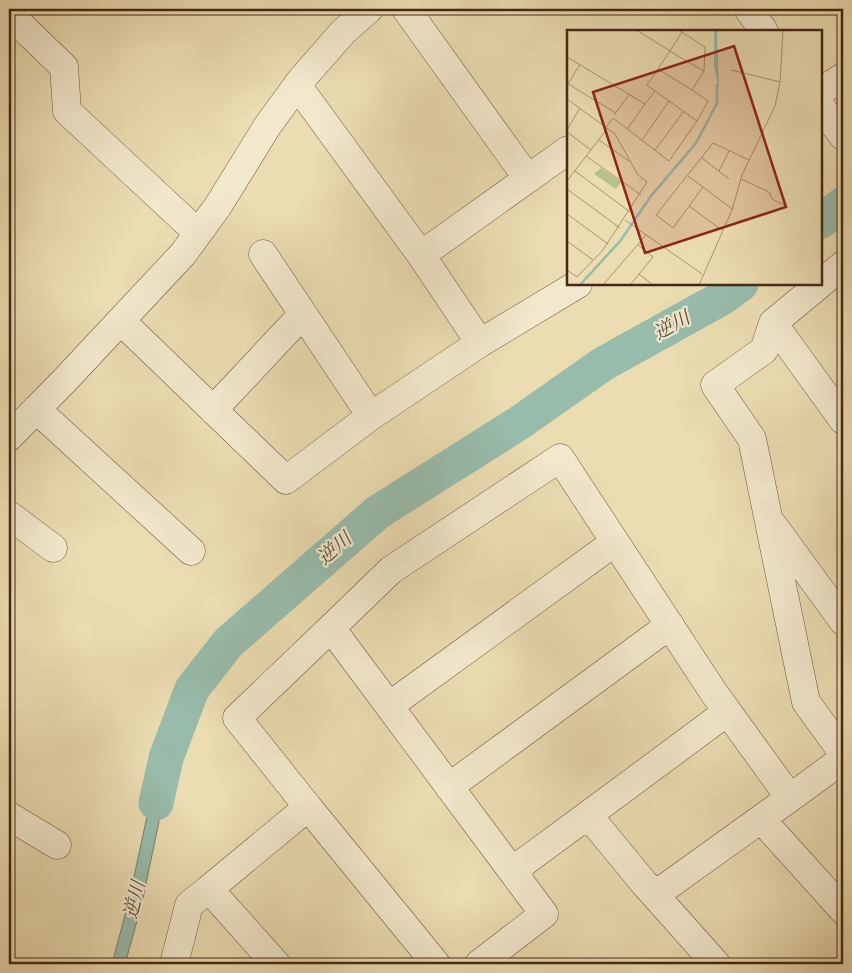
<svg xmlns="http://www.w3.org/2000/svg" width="852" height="973" viewBox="0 0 852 973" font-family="'IM FELL DW Pica','Noto Serif JP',serif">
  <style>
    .water { fill: #98bcac; stroke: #778070 }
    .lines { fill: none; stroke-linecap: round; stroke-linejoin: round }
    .river { stroke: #98bcac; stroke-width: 35 }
    .minor-casing { stroke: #6e543c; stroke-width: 29 }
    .minor { stroke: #f2e8cc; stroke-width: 28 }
    .labels { text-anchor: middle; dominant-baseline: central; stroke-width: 4.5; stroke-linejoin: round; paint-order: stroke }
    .water-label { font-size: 19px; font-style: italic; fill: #5a4c3b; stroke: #f2e8cc }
    .inset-river { fill: none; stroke: #98bcac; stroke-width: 2.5 }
    .inset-road { fill: none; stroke: #a99473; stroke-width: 1 }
    .view { fill: #8f2418; fill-opacity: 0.15; stroke: #8f2418; stroke-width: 2.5 }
    .inset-edge { fill: none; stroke: #452715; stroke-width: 2.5 }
  </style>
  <rect width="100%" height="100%" fill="#ebdcb1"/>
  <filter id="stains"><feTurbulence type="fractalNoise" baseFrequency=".004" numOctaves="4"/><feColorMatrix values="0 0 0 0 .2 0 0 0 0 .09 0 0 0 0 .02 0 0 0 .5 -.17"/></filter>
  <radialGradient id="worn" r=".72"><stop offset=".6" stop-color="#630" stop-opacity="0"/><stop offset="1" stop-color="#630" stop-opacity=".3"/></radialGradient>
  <!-- water -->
  <path class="water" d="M160,756L172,759L142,903L125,964H112L129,900Z"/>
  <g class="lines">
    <!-- river -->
    <path class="river" d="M821,221L843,204
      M156,803L166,758L192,689L228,643L378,512L519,423L603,364L722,298L741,284"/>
    <!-- minor casing -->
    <g class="minor-casing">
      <path id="minor" d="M406,9L528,179
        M748,9L764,31
        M9,14L64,67L67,111L198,233
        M297,85L421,255
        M821,91L843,77
        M821,107L843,136
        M263,254L371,416
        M821,283L843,265
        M820,284L773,323L764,350L715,385L752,439L806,702L843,753
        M121,321L286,480L371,416L480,343L578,284
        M773,323L843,420
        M480,343L421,255L568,150
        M36,409L191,551
        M213,410L303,314
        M9,437L65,380L183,254L218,206L268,125L301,80L343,32L369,9
        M9,515L53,548
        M773,525L843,621
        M389,706L615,542
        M449,787L670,625
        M308,807L237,718L331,628
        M588,815L727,712
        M9,816L57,845
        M761,819L843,910
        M655,895L790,798
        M174,964L189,905L209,889
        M276,964L209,889L308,807L436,964
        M479,964L544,914L512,871
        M716,964L644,883L588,815L512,871L331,628L391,570L560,458L714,693L790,798L843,759"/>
    </g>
    <!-- minor -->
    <use href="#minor" class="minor"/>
  </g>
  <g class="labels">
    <!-- water labels -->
    <g class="water-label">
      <text transform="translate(672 326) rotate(-29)">逆川</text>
      <text transform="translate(335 549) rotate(-41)">逆川</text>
      <text transform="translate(135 900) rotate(-76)">逆川</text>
    </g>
  </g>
  <!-- overview -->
  <g transform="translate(567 30)">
    <rect width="255" height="255" fill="#ebdcb1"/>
    <path d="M34,138L54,152L49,159L27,144Z" fill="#b6c08d"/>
    <path d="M147,0H150L152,61L147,35Z" fill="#98bcac"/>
    <path class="inset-river" d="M13,255L54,210L84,166L129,113L150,73V54"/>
    <path class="inset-road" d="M72,0L71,1L103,21L109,25L137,41L125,60L91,39L103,21L115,2M113,1L138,17L137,41M0,27L78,74L88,61L130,91L102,131L46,88L39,97M13,34L1,54L49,83M164,40L213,52M125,60L141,71L130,91M88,61L80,55L91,39M0,69L48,104L71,145L80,152L36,220L10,247L0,240M47,85L63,64M61,98L78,74M0,100L13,78M0,102L24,120M32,110L62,131M75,110L102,71M88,120L117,81M19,126L74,165M135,128L162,149M8,141L63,182M152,141L162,121M121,146L136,157L106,198L89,185L146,113L182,130M174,149L202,162L205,169L219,176M0,151L40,99M136,157L165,179M0,159L53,198M122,176L155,200M0,184L41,214M58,190L135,244M0,211L26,230M72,244L86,255M36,255L79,205M63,255L86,227L71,215M132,255L165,180L175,145L208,76L213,52L216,0"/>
    <path class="view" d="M167,16L219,177L78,223L26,62Z"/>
    <rect width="255" height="255" class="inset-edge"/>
  </g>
  <!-- margin -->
  <rect width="852" height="973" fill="none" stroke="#ebdcb1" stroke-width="30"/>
  <rect x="10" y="10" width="832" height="953" fill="none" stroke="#452715" stroke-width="2.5"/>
  <rect x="15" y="15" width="822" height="943" fill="none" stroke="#452715"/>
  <rect width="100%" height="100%" filter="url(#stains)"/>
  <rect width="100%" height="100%" fill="url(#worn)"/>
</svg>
